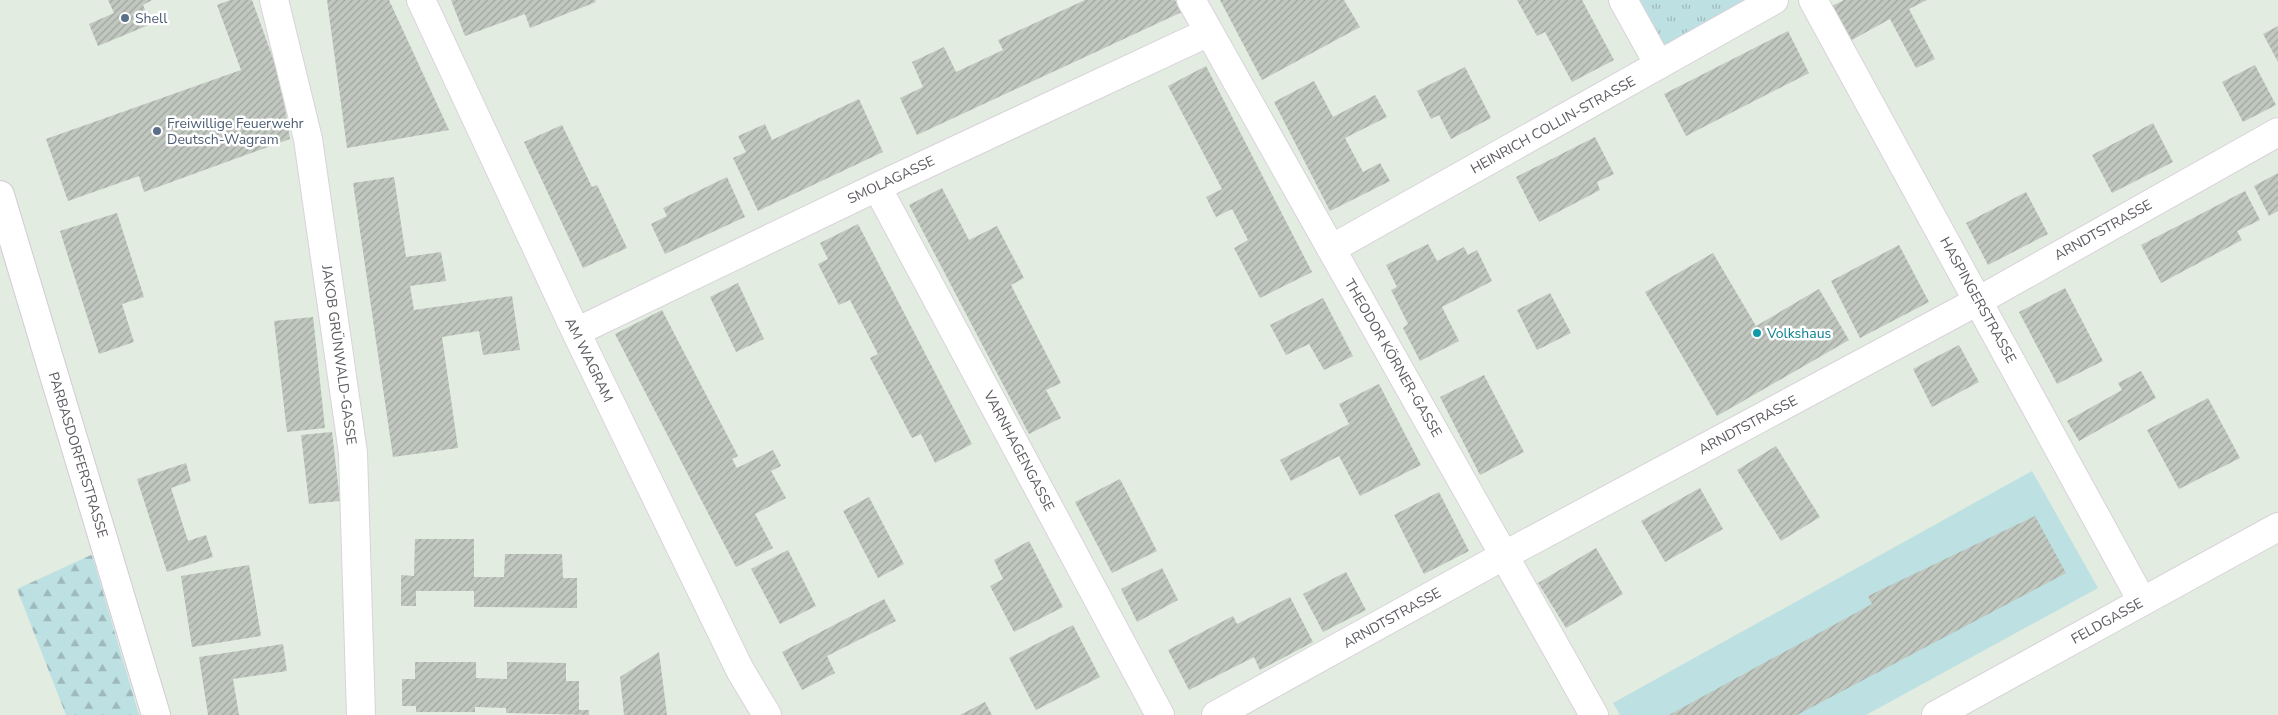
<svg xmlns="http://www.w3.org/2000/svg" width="2278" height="715" viewBox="0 0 2278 715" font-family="'Nunito Sans',sans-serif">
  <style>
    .grass { fill: #bde0e3 }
    .forest { fill: url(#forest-firs) }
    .park { fill: url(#park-tufts) }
    .building { fill: url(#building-hatch) }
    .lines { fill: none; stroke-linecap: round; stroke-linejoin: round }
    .street-casing { stroke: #d8d3da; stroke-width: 30 }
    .secondary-casing { stroke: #d1cbd4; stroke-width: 30 }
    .street { stroke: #fff; stroke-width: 28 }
    .secondary { stroke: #fff; stroke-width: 28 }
    .service-dot { fill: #5c6f8a; stroke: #fff; stroke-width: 2 }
    .culture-dot { fill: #0f9aa8; stroke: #fff; stroke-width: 2 }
    .labels { text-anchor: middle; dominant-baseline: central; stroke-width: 5; stroke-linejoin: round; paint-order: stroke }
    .service-label { font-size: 14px; fill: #4e5e75; stroke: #fff; text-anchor: start }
    .street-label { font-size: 14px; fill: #5e5961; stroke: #fff }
    .culture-label { font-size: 14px; fill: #0d838f; stroke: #fff; text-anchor: start }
  </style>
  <defs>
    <pattern id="forest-firs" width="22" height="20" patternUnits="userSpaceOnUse" patternTransform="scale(1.25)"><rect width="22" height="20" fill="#bde0e3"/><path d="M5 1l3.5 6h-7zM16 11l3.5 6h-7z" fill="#9db9bb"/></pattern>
    <pattern id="park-tufts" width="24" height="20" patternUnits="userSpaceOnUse" patternTransform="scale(1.25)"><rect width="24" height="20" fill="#bde0e3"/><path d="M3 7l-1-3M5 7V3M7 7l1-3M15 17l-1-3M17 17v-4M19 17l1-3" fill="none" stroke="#9db9bb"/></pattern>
    <pattern id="building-hatch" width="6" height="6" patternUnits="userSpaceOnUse" patternTransform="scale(1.25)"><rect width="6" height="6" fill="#c1c8c0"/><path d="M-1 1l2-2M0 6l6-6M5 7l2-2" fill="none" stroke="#a0a59f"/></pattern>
  </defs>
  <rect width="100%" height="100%" fill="#e2ece0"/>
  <!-- grass -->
  <path class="grass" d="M2032,471L2098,588L1866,715H1620L1613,703Z"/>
  <!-- forest -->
  <path class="forest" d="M91,555H92L139,715H66L17,589Z"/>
  <!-- park -->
  <path class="park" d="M1636,0H1751L1662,47Z"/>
  <!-- building -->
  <path class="building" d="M108,0H152L143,5L151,24L98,46L89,24L114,13Z
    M230,0H252L280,78L290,139L144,192L139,176L68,201L46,139L241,70L217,5Z
    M327,0H389L449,130L347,148Z
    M451,0H595L596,2L530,28L525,14L465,36Z
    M1085,0H1175L1182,12L917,135L900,98L923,87L912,62L944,47L956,72L1003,50L998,40Z
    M1220,0H1344L1360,27L1262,80Z
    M1517,0H1582L1614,60L1572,82L1545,32L1537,36Z
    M1844,0H1927L1909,9L1935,59L1916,68L1890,19L1850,41L1832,6Z
    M2278,26V62L2263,34Z
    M1788,31L1809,73L1686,136L1664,94Z
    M2255,65L2276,105L2243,122L2222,82Z
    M1206,66L1312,272L1260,298L1234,248L1248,240L1232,209L1216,217L1206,197L1222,189L1168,86Z
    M1465,67L1491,118L1451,139L1439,115L1431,119L1417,91Z
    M1314,81L1333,117L1375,95L1387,117L1345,138L1363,172L1380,163L1390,181L1330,211L1274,102Z
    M859,99L883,152L758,211L733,158L746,152L738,136L765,124L772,140Z
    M2153,123L2173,162L2112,193L2092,155Z
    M562,125L592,187L597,185L627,248L583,268L524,142Z
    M1595,137L1614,174L1597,182L1600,190L1539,222L1516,177Z
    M2278,173V211L2269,216L2254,186Z
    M394,177L406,257L441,252L446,281L410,286L414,310L512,296L520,350L483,355L479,331L442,337L458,448L393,457L353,183Z
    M727,177L745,217L665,254L651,224L667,216L663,208Z
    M942,188L969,240L997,226L1024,278L1011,285L1061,383L1046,390L1061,418L1029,434L909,205Z
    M2245,191L2260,220L2237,231L2242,240L2161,283L2141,245Z
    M2026,192L2048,234L1988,265L1966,223Z
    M117,213L144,297L122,304L134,342L99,354L60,231Z
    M858,224L972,444L935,463L921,434L912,438L870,358L878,354L850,300L839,305L818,264L828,259L820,243Z
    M1428,244L1437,261L1464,247L1468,255L1477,250L1492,281L1442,307L1459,341L1420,361L1403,328L1408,324L1391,290L1397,287L1386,265Z
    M1899,245L1929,302L1860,338L1831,281Z
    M1713,253L1756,326L1819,289L1849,340L1717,416L1645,292Z
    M738,283L764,339L736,352L710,297Z
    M2065,288L2103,361L2057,384L2019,312Z
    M1550,293L1571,333L1537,350L1517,310Z
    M1323,298L1353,356L1324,370L1309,344L1286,355L1270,325Z
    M662,310L738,456L732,459L737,468L773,450L781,466L771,471L786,498L755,514L773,548L736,567L615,334Z
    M313,317L325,428L287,432L274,321Z
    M1959,345L1979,382L1932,407L1913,369Z
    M2141,371L2156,398L2079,441L2067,421L2122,390L2118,383Z
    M1484,375L1524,452L1480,475L1440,397Z
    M1379,384L1421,465L1360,496L1339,456L1291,481L1280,460L1349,424L1339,404Z
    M2208,398L2240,458L2179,489L2147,430Z
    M332,432L340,501L309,504L301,435Z
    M1776,446L1820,517L1781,541L1737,470Z
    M186,463L191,481L171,488L188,541L206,535L213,557L167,572L137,479Z
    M1120,479L1157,551L1112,573L1075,502Z
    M1700,488L1723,529L1665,562L1641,521Z
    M1439,492L1469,551L1424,574L1394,515Z
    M869,497L904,564L878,578L843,511Z
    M2035,516L2066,573L1797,715H1669L1872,604L1868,596Z
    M415,539H474V577H504L505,554H562L563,578H577V608L474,607V591H416V606H401V575L414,576Z
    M1029,541L1063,607L1014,632L990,586L1003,579L994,560Z
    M1596,548L1623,594L1566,628L1538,583Z
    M788,550L816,606L780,624L751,569Z
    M249,565L261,636L192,647L181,576Z
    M1162,568L1178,600L1137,622L1121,589Z
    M1346,572L1366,610L1323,632L1303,594Z
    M1290,597L1313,642L1260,670L1254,657L1189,690L1168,650L1233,616L1237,624Z
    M884,599L896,621L827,656L835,673L802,690L782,652Z
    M1073,625L1100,677L1036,710L1009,658Z
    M283,644L287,671L233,679L239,715H208L199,657Z
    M659,652L667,715H624L620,677Z
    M415,662H476V678L507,679V662L566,663V681H579V710H589V715L506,713V708L475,707V712H416V706H402V679H415Z
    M985,702L992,715H960Z"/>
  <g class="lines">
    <!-- street casing -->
    <g class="street-casing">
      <path id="street" d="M274,0L308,139L353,453L361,715
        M421,0L576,332L740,670L767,715
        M1191,0L1594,715
        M1623,0L1659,65
        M1813,0L2142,601
        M877,187L1160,715
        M1331,249L1774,0
        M576,332L877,187L1209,32
        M1216,715L1505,555L1978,301L2278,132
        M1936,715L2278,527"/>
    </g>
    <!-- secondary casing -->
    <g class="secondary-casing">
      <path id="secondary" d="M0,195L156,715"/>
    </g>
    <!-- street -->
    <use href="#street" class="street"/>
    <!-- secondary -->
    <use href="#secondary" class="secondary"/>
  </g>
  <!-- markers -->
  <g class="service-dot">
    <circle cx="125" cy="18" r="5"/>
    <circle cx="157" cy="131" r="5"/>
  </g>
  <circle class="culture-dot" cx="1757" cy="333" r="5"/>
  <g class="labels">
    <!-- service labels -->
    <g class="service-label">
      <text x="135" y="18">Shell</text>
      <text x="167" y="123">Freiwillige Feuerwehr<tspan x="167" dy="16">Deutsch-Wagram</tspan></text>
    </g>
    <!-- street labels -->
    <g class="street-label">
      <text transform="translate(1553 125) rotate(-29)">HEINRICH COLLIN-STRASSE</text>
      <text transform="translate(891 180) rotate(-25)">SMOLAGASSE</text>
      <text transform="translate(2103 230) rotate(-29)">ARNDTSTRASSE</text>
      <text transform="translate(1978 300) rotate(61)">HASPINGERSTRASSE</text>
      <text transform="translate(339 355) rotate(82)">JAKOB GRÜNWALD-GASSE</text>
      <text transform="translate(1393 358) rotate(60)">THEODOR KÖRNER-GASSE</text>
      <text transform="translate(589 360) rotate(64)">AM WAGRAM</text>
      <text transform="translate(1748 425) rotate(-28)">ARNDTSTRASSE</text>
      <text transform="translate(1019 451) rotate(62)">VARNHAGENGASSE</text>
      <text transform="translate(78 455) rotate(73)">PARBASDORFERSTRASSE</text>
      <text transform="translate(1392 618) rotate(-29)">ARNDTSTRASSE</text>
      <text transform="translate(2107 621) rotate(-29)">FELDGASSE</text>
    </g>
    <!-- culture labels -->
    <g class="culture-label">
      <text x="1767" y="333">Volkshaus</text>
    </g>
  </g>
</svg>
